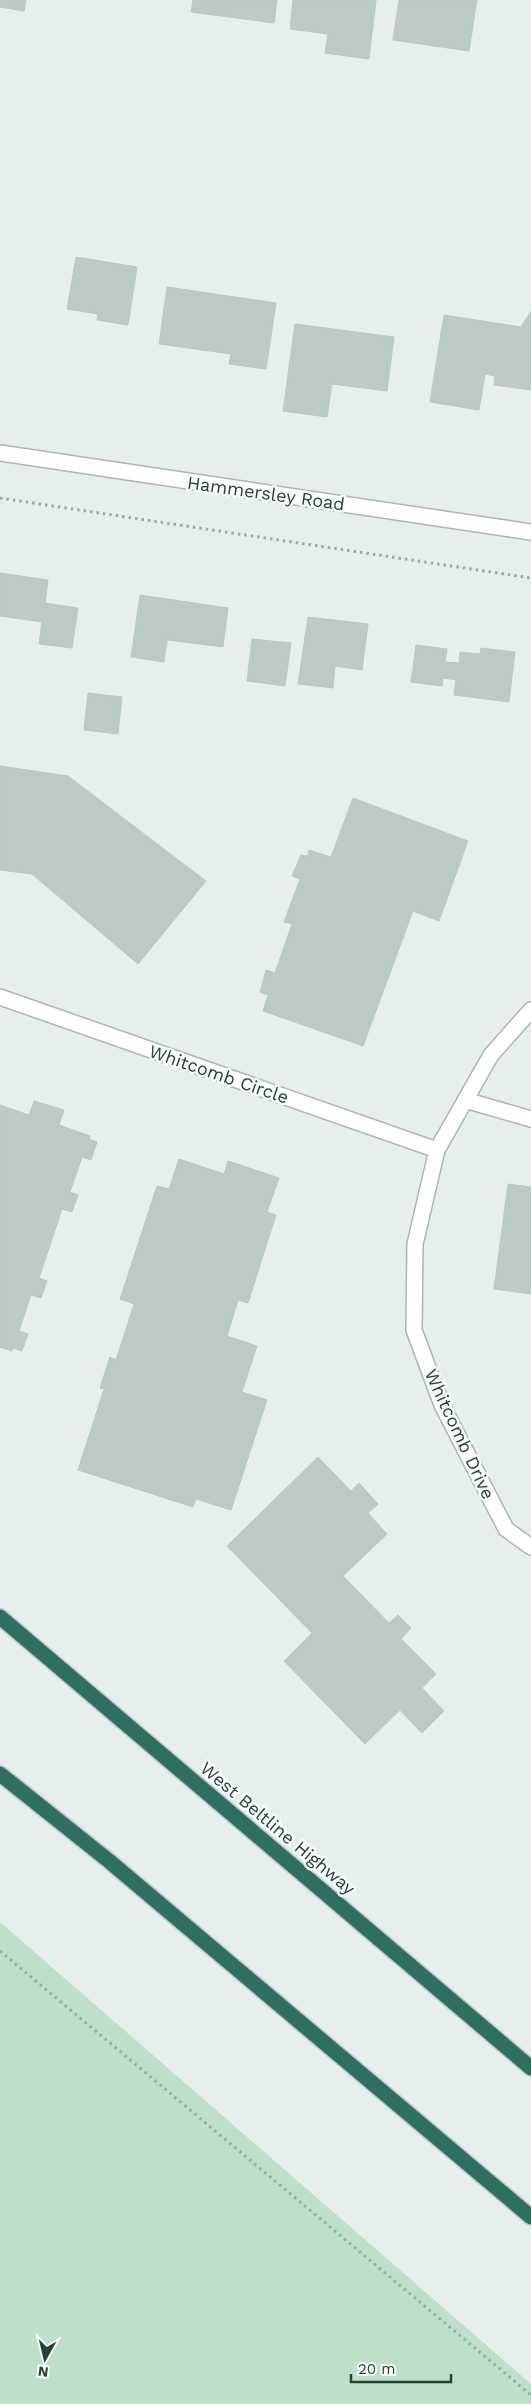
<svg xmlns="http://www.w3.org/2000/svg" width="531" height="2404" viewBox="0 0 531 2404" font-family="'Work Sans',sans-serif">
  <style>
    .green { fill: #bfe0c8 }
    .building { fill: #bbcac4; stroke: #b8c9c2 }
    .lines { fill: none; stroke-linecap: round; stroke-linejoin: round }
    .minor-casing { stroke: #a8b8b2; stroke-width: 18 }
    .highway-casing { stroke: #c2cac8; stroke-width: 18 }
    .path { stroke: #86b3a5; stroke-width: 3; stroke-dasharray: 2.5 4; stroke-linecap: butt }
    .minor { stroke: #fff; stroke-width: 15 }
    .highway { stroke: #2f6f62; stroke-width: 15 }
    .labels { text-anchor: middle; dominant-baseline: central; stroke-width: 5; stroke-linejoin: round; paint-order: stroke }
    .street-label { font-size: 18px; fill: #24423a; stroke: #f7fbf9 }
  </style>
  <rect width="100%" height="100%" fill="#e6efeb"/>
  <!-- green -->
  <path class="green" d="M0,1922L531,2384V2404H0Z"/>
  <!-- building -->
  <path class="building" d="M0,0H26L24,11L0,7Z
    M193,0H277L274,23L191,12Z
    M293,0H376L369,59L325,53L328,34L290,29Z
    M399,0H477L469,51L393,40Z
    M76,257L137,267L128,325L97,320L98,314L67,309Z
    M167,287L276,303L266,369L229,364L231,354L159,344Z
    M531,311V390L494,385L495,376L485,374L479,410L430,402L444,315L521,327Z
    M295,324L394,337L387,391L332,384L327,417L283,411Z
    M0,573L48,580L45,603L78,608L72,648L39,644L42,622L0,616Z
    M140,595L228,608L223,647L167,640L164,662L131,657Z
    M308,617L368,624L362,670L335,666L333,688L298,684Z
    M252,639L291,643L285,686L247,681Z
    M416,645L447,649L445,662L459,663L460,652L480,654L481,648L515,652L509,702L454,695L456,680L443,678L442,686L411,682Z
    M88,693L122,697L118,734L84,730Z
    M0,766L68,776L206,881L138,964L32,874L0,870Z
    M353,798L468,841L439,921L413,911L363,1046L263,1011L268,995L260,992L266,970L275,973L292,924L284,922L300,879L292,876L301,855L308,856L309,850L331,857Z
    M34,1101L64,1110L59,1125L90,1136L89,1139L97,1142L91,1160L82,1157L70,1192L78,1195L72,1212L62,1209L39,1278L47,1281L41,1298L31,1295L19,1331L28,1334L22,1351L13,1348L12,1351L0,1347V1105L29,1115Z
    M179,1159L224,1174L228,1161L279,1178L267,1212L276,1215L248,1303L238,1300L227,1336L257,1346L242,1392L267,1400L231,1510L196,1499L193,1507L78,1470L104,1389L100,1388L110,1357L116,1360L134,1304L120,1299L157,1186L169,1189Z
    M508,1184L531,1187V1294L494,1289Z
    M318,1457L351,1491L359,1483L378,1504L368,1513L387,1534L343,1576L389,1623L398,1615L411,1628L401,1639L436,1674L422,1688L444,1711L422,1733L400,1710L365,1744L284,1661L312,1633L227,1546Z"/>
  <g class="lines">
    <!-- minor casing -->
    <g class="minor-casing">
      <path id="minor" d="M0,453L531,532
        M0,997L437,1150
        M531,1010L491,1055L437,1150L415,1244L414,1330L442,1405L506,1529L531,1547
        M465,1100L531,1119"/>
    </g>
    <!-- highway casing -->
    <g class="highway-casing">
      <path id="highway" d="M0,1617L531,2068
        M0,1774L109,1861L531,2217"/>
    </g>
    <!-- path -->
    <path class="path" d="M0,498L531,578
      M0,1951L531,2395"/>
    <!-- minor -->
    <use href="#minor" class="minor"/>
    <!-- highway -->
    <use href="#highway" class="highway"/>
  </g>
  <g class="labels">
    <!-- street labels -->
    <g class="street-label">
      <text transform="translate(266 493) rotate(8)">Hammersley Road</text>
      <text transform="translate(219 1074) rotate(19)">Whitcomb Circle</text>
      <text transform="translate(460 1434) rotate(65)">Whitcomb Drive</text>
      <text transform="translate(278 1828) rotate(40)">West Beltline Highway</text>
    </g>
  </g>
  <!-- north arrow -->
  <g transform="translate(45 2359) rotate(188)" stroke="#f7fbf9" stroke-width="4" paint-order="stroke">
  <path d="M0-4L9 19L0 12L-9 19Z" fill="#24423a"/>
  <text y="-8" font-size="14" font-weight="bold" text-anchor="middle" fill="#24423a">N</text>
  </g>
  <!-- scale -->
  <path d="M351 2374v8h100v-8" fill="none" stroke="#24423a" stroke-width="2.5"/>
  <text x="358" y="2374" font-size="15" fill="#24423a" stroke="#f7fbf9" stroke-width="4" paint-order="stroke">20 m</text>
</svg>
